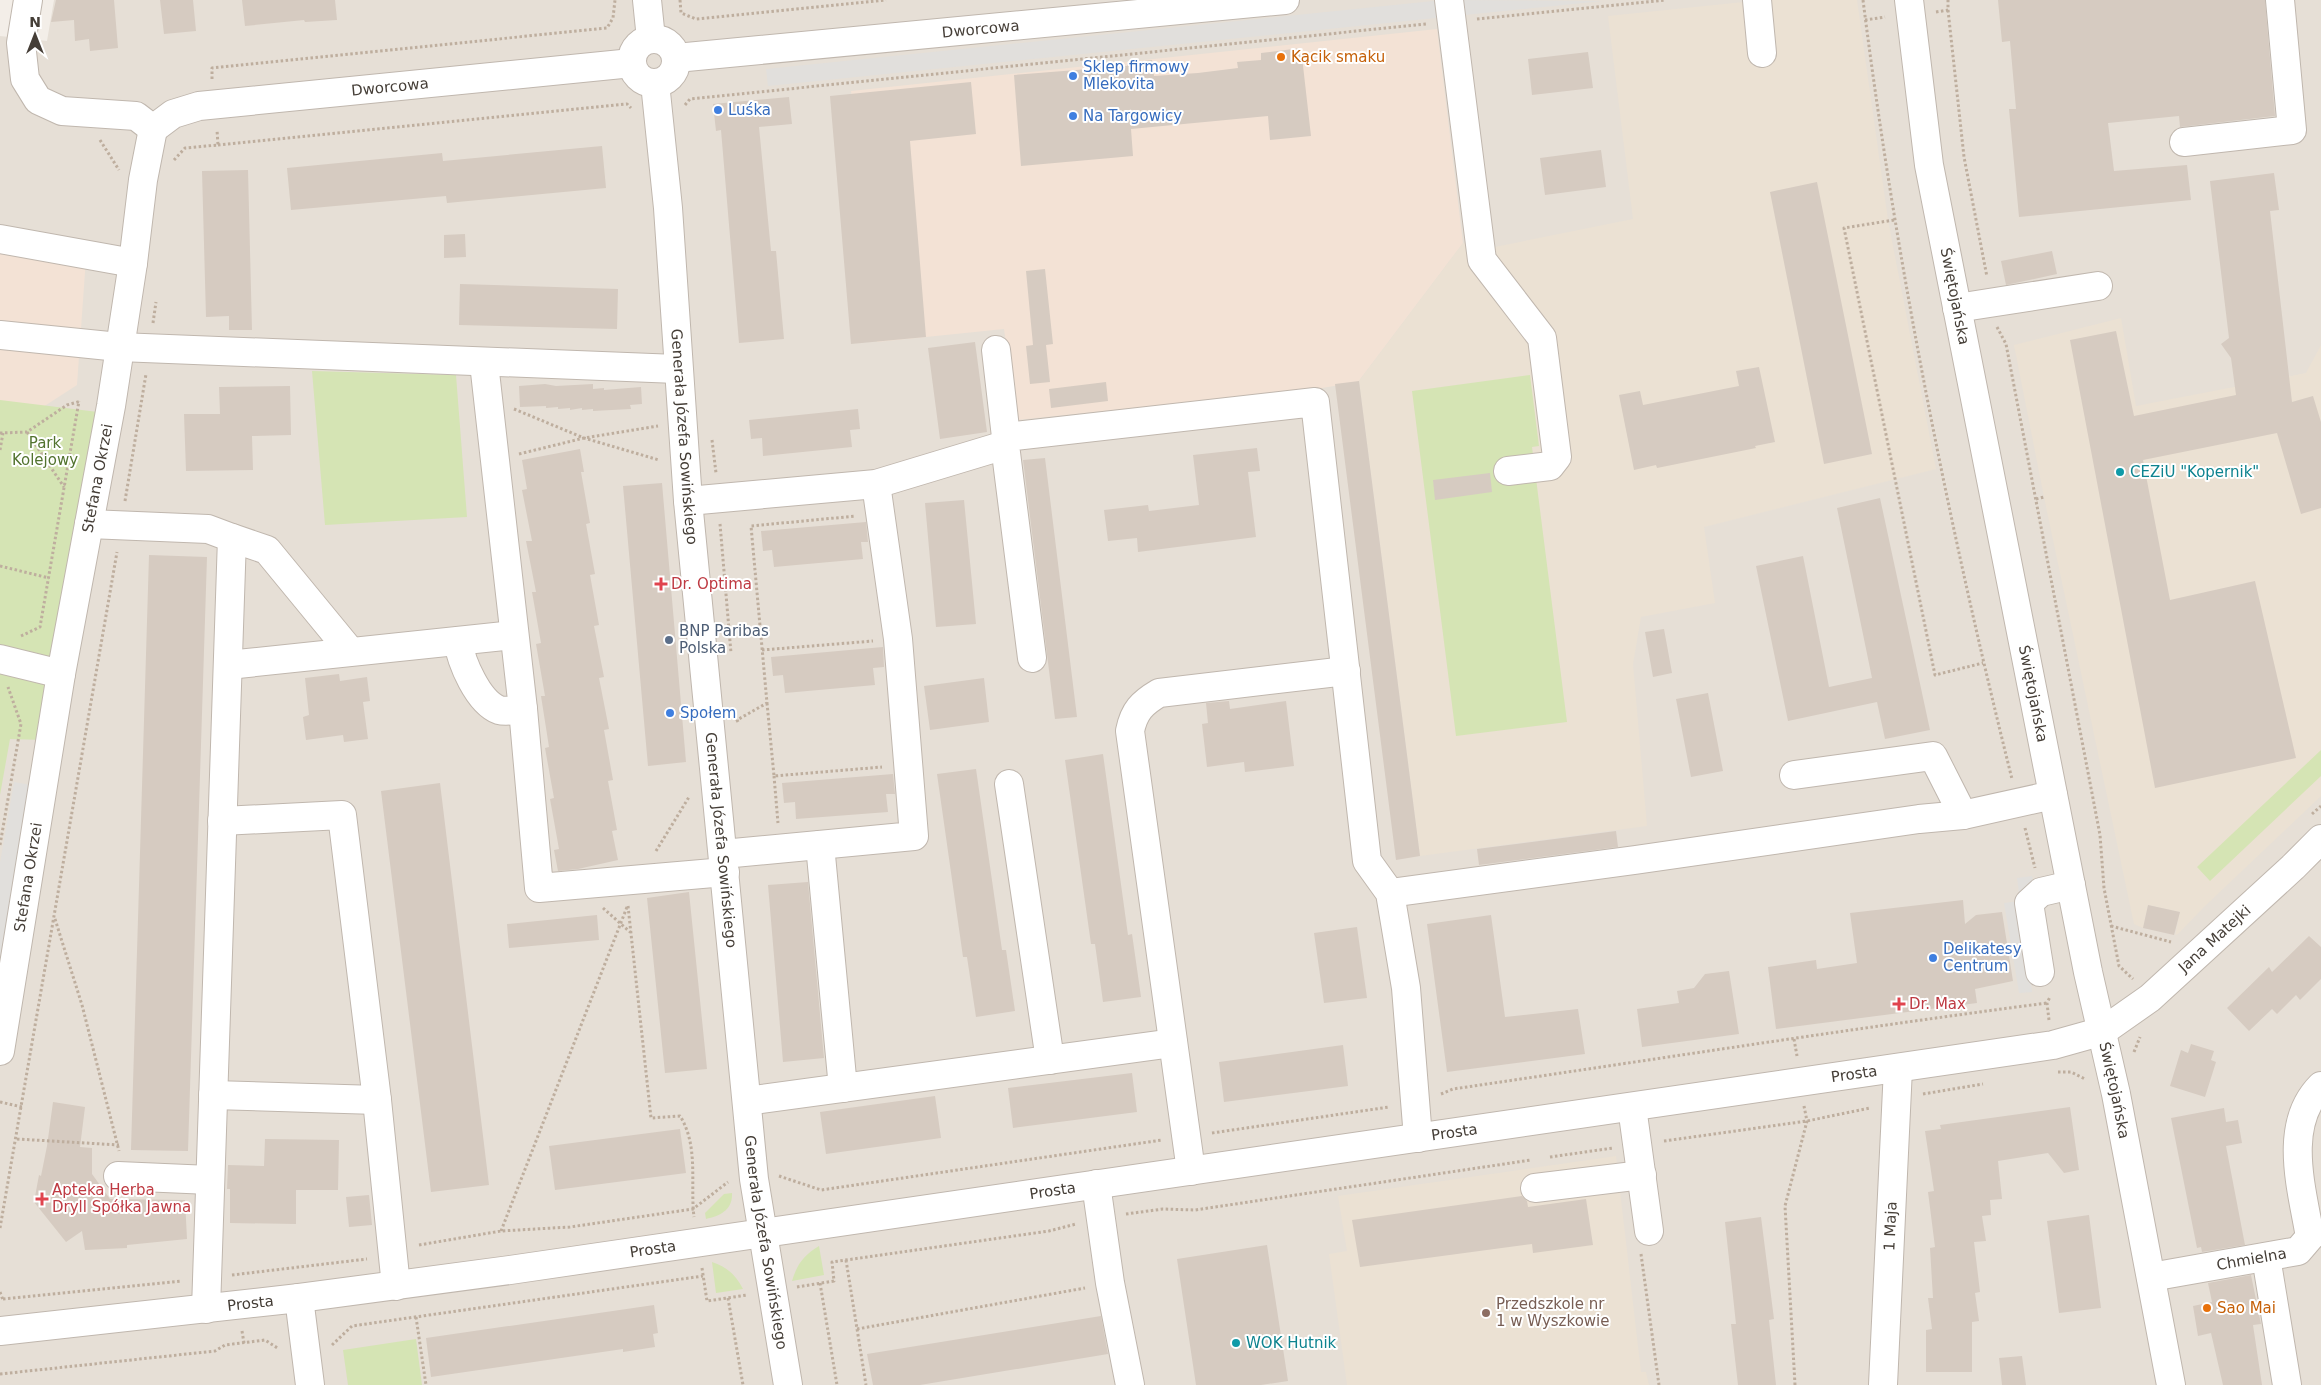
<svg xmlns="http://www.w3.org/2000/svg" width="2321" height="1385" viewBox="0 0 2321 1385" font-family="'DejaVu Sans',sans-serif">
  <style>
    .residential { fill: #e6dfd6 }
    .commercial { fill: #f3e2d5 }
    .education { fill: #ebe1d3 }
    .green { fill: #d5e4b4 }
    .parking { fill: #e1dfdc }
    .building { fill: #d6cbc1 }
    .lines { fill: none; stroke-linecap: round; stroke-linejoin: round }
    .minor-casing { stroke: #c0b7ae; stroke-width: 30 }
    .path { stroke: #beae9e; stroke-width: 3; stroke-dasharray: 2.5 2.5; stroke-linecap: butt }
    .minor { stroke: #fff; stroke-width: 28 }
    .food-dot { fill: #e8710a; stroke: #fff; stroke-width: 2 }
    .shop-dot { fill: #3f7fe0; stroke: #fff; stroke-width: 2 }
    .culture-dot { fill: #0f9aa8; stroke: #fff; stroke-width: 2 }
    .health-dot { fill: #e0444e; stroke: #fff; stroke-width: 2 }
    .service-dot { fill: #5c6f8a; stroke: #fff; stroke-width: 2 }
    .education-dot { fill: #8d6e63; stroke: #fff; stroke-width: 2 }
    .labels { text-anchor: middle; dominant-baseline: central; stroke-width: 4; stroke-linejoin: round; paint-order: stroke }
    .street-label { font-size: 15px; fill: #453e37; stroke: #fff }
    .food-label { font-size: 15px; fill: #c56008; stroke: #fff; text-anchor: start }
    .shop-label { font-size: 15px; fill: #366cbe; stroke: #fff; text-anchor: start }
    .park-label { font-size: 15px; fill: #52732f; stroke: #fff }
    .culture-label { font-size: 15px; fill: #0d838f; stroke: #fff; text-anchor: start }
    .health-label { font-size: 15px; fill: #be3a42; stroke: #fff; text-anchor: start }
    .service-label { font-size: 15px; fill: #4e5e75; stroke: #fff; text-anchor: start }
    .education-label { font-size: 15px; fill: #785e54; stroke: #fff; text-anchor: start }
  </style>
  <rect width="100%" height="100%" fill="#f3eee8"/>
  <!-- residential -->
  <path class="residential" d="M54,0H2321V1385H0V36L47,41Z"/>
  <!-- commercial -->
  <path class="commercial" d="M1437,29L1463,243L1358,382L1316,389L1017,420L1004,329L877,342L851,91Z
    M0,227L87,244L77,385L26,418L0,422Z"/>
  <!-- education -->
  <path class="education" d="M1763,0H1857L1888,220L1936,469L1704,527L1715,603L1641,617L1633,664L1647,826L1420,856L1359,381L1463,243L1495,247L1633,219L1608,16Z
    M2121,318L2136,406L2306,373L2321,345V796L2205,906L2178,934L2175,935L2180,912L2148,905L2143,928L2134,924L2044,497L2014,345Z
    M1616,1156L1641,1372H1646L1649,1385H1347L1329,1254L1347,1251L1338,1196Z"/>
  <!-- green -->
  <path class="green" d="M312,371L456,375L467,517L325,525Z
    M1530,375L1539,446L1532,447L1567,722L1456,736L1412,391Z
    M0,400L98,412L44,740L10,739L0,795Z
    M2321,750V776L2210,881L2197,867Z
    M732,1193C733,1210 720,1216 706,1219L705,1213L724,1194Z
    M819,1246L824,1275L792,1281C797,1264 804,1255 819,1246Z
    M712,1262C727,1267 736,1275 743,1289L716,1293Z
    M416,1339L422,1385H348L343,1350Z"/>
  <!-- parking -->
  <path class="parking" d="M1443,0L1603,1L768,86L766,69Z
    M14,782L31,785L0,975V863Z
    M2032,876L2054,971L2030,976L2032,992L2019,993L2004,903L2020,901L2017,878Z"/>
  <!-- building -->
  <path class="building" d="M56,0H114L118,48L90,51L89,39L75,41L74,20L51,22Z
    M160,0H193L196,31L164,34Z
    M242,0H335L337,20L305,22L304,20L245,26Z
    M1998,0H2265L2275,116L2180,127L2179,116L2108,123L2114,171L2187,165L2191,200L2019,217L2009,109H2016L2010,41L2002,42Z
    M1301,48L1311,136L1270,140L1268,116L1131,129L1133,156L1021,166L1014,75L1127,66V63L1152,60L1154,76L1198,73L1238,68L1237,62L1261,60V53Z
    M1588,52L1593,88L1532,95L1528,59Z
    M971,82L976,134L910,141L926,337L851,344L830,96Z
    M789,97L792,124L759,127L771,251H776L784,339L739,343L721,130L716,131L713,104Z
    M602,146L606,188L447,203L446,196L291,210L287,168L442,153L443,161Z
    M1601,150L1606,187L1545,195L1540,158Z
    M248,170L252,330H229V316L206,317L202,171Z
    M2274,173L2279,210L2270,211L2292,402L2313,396L2321,422V508L2301,514L2277,433L2143,460L2170,600L2255,581L2296,758L2155,788L2070,340L2116,331L2134,416L2236,395L2231,358L2221,344L2229,338L2210,181Z
    M1817,182L1872,454L1824,464L1770,192Z
    M465,234L466,257L444,258V235Z
    M2052,251L2057,274L2006,285L2001,261Z
    M1045,269L1053,344L1046,345L1050,382L1030,384L1026,346L1033,345L1026,271Z
    M460,284L618,289L617,329L459,325Z
    M975,342L987,432L940,439L928,348Z
    M1759,367L1775,442L1755,446L1756,448L1657,468L1656,465L1634,470L1619,395L1640,391L1643,405L1739,386L1736,371Z
    M1359,381L1420,856L1396,860L1335,384Z
    M1106,382L1108,401L1051,408L1049,389Z
    M545,384L556,386L593,384V389L604,388V390L641,387L642,404L630,405L631,409L593,411V409L582,410V408L570,410V408L558,409V407L546,408V406L520,407L519,386Z
    M290,386L291,435L252,436L253,470L186,471L184,414H220L219,387Z
    M858,409L860,429L850,430L852,447L763,456L762,438L751,439L749,420Z
    M1257,448L1260,471L1248,472L1256,537L1138,552L1137,538L1108,541L1104,510L1148,505L1149,511L1199,505L1193,455Z
    M580,449L584,472H581L590,523L586,524L595,574L590,575L599,625L594,626L604,677L599,678L609,729L604,730L613,780L608,781L617,830L612,831L618,860L578,869L558,871L554,850L559,849L550,799L554,798L545,748L549,747L541,696H545L536,644L541,643L532,592H536L526,541H532L522,490L527,489L522,460Z
    M1045,458L1077,717L1055,719L1023,460Z
    M1490,473L1492,492L1435,500L1433,480Z
    M662,483L686,762L648,766L623,486Z
    M1880,498L1930,730L1885,739L1877,702L1788,721L1756,566L1803,556L1829,687L1872,678L1837,508Z
    M964,500L976,624L936,627L925,503Z
    M866,522L868,542H861L863,559L774,567L772,550L763,551L761,531Z
    M149,555L207,557L188,1151L131,1150Z
    M1664,629L1672,673L1653,677L1645,632Z
    M883,647L884,667L873,668L875,685L785,693L783,675L773,676L771,657Z
    M339,674L340,681L367,677L370,701L363,702L368,739L344,742L343,735L306,740L303,717L309,715L305,678Z
    M984,678L989,722L930,730L924,686Z
    M1708,693L1723,771L1691,777L1676,699Z
    M1229,701L1230,709L1286,701L1294,766L1245,772L1244,762L1207,767L1202,724L1208,723L1206,703Z
    M1103,754L1128,935L1132,934L1141,997L1103,1002L1095,944H1091L1065,760Z
    M976,769L1002,950H1006L1015,1011L976,1017L967,957H963L937,774Z
    M893,774L895,794H886L888,812L796,819L795,802L784,803L782,783Z
    M440,783L489,1185L431,1192L381,791Z
    M1616,831L1618,847L1479,865L1477,849Z
    M808,882L824,1058L783,1062L768,885Z
    M689,892L707,1069L665,1073L647,898Z
    M1963,900L1965,924L1976,915L2002,912L2013,981L1975,989L1977,1003L1776,1029L1768,967L1816,960L1817,969L1857,963L1850,913Z
    M2148,905L2180,912L2174,935L2143,928Z
    M597,915L599,940L509,948L507,924Z
    M1491,915L1505,1017L1578,1009L1585,1054L1447,1072L1427,924Z
    M1357,927L1367,998L1324,1003L1314,933Z
    M2309,936L2321,947V979L2300,1000L2296,995L2277,1014L2272,1009L2249,1031L2227,1008L2269,967L2272,972Z
    M1729,971L1739,1034L1642,1047L1637,1009L1679,1003L1677,991L1694,988L1705,974Z
    M2191,1044L2214,1051L2211,1060L2216,1062L2205,1097L2170,1086L2181,1050L2188,1053Z
    M1343,1045L1348,1086L1224,1102L1219,1062Z
    M1132,1073L1137,1112L1013,1128L1008,1088Z
    M935,1096L941,1138L826,1154L820,1112Z
    M53,1102L85,1107L80,1147L92,1148V1174L110,1199L185,1200L187,1239L127,1245V1248L85,1250L82,1231L66,1242L34,1202L39,1175L41,1176L47,1146Z
    M2070,1107L2079,1170L2064,1173L2048,1153L1998,1161L2002,1199L1990,1200L1991,1215L1982,1216L1986,1241L1974,1242L1980,1292L1975,1293L1979,1321L1972,1322V1372H1926V1330L1932,1329L1928,1298H1933L1930,1248L1935,1247L1928,1192L1934,1191L1925,1131L1941,1129L1940,1125Z
    M2224,1108L2226,1122L2238,1120L2242,1143L2226,1146L2245,1245L2202,1252L2201,1247L2197,1248L2171,1118Z
    M680,1129L686,1173L555,1190L549,1146Z
    M265,1139L339,1140L338,1190H296V1224L230,1223V1189H227L228,1165L264,1166Z
    M369,1195L372,1225L349,1227L346,1197Z
    M1522,1196L1527,1201L1528,1207L1586,1199L1593,1245L1533,1253L1532,1244L1360,1267L1352,1220Z
    M2089,1215L2101,1308L2059,1313L2047,1221Z
    M1761,1217L1774,1319L1769,1320L1776,1385H1738L1731,1324H1736L1725,1222Z
    M1267,1245L1288,1381L1261,1385H1196L1177,1259Z
    M2251,1275L2261,1324L2253,1325L2262,1385H2223L2211,1333L2198,1336L2193,1306L2212,1302L2208,1283Z
    M654,1305L658,1333L653,1334L655,1347L623,1352V1349L431,1377L426,1338Z
    M1101,1316L1108,1354L920,1385H873L867,1354Z
    M2022,1356L2026,1385H2002L1999,1358Z"/>
  <g class="lines">
    <!-- minor casing -->
    <g class="minor-casing">
      <g id="minor">
        <path d="M28,0L21,43L25,79L38,100L62,111L136,116L153,129"/>
        <path d="M647,0L651,39"/>
        <path d="M1449,0L1482,260L1542,338L1557,457L1550,466L1508,471"/>
        <path d="M1757,0L1762,53"/>
        <path id="s1" d="M1909,0L1929,165L2088,972L2116,1094L2171,1385"/>
        <circle cx="654" cy="61" r="22"/>
        <path id="s2" d="M676,58L1285,0"/>
        <path id="s3" d="M655,83L668,208L688,501L754,1179L788,1385"/>
        <path id="s4" d="M153,129L173,114L199,106L632,63"/>
        <path d="M2184,142L2292,130L2280,0"/>
        <path d="M0,239L133,263"/>
        <path d="M1957,308L2098,286"/>
        <path d="M0,335L119,347L677,369"/>
        <path d="M996,350L1006,437"/>
        <path d="M484,363L523,709L539,888L725,872"/>
        <path d="M688,501L876,484L1005,445"/>
        <path d="M89,524L208,529L232,538L206,1309"/>
        <path d="M232,538L267,550L350,651"/>
        <path d="M458,641C461,662 478,702 499,710C506,712 516,710 523,709"/>
        <path d="M1032,658L1005,445L1006,437L1315,402L1367,861L1390,893L1406,988L1418,1138"/>
        <path d="M0,659L61,674"/>
        <path d="M228,665L514,635"/>
        <path d="M1794,775L1933,756L1963,815"/>
        <path d="M1009,784L1050,1060"/>
        <path d="M222,821L342,815L377,1100L396,1286"/>
        <path d="M820,845L843,1088"/>
        <path d="M723,854L914,836L898,639L876,484"/>
        <path d="M1390,893L1635,860L1919,819L1963,815L2053,795"/>
        <path d="M2040,972L2029,903L2041,892L2071,885"/>
        <path id="s5" d="M0,1051L61,674L111,406L133,263L143,180L153,129"/>
        <path d="M213,1095L377,1100"/>
        <path d="M747,1101L1173,1043"/>
        <path d="M1632,1107L1649,1231"/>
        <path d="M1191,1171L1130,731C1134,711 1142,703 1159,693L1346,671"/>
        <path d="M118,1176L210,1180"/>
        <path d="M1096,1184L1110,1283L1130,1385"/>
        <path d="M1535,1188L1642,1175"/>
        <path d="M2266,1257L2287,1385"/>
        <path id="s6" d="M2151,1277L2298,1251L2310,1237C2302,1189 2282,1125 2321,1086"/>
        <path d="M299,1298L310,1385"/>
        <path id="s7" d="M0,1331L299,1298L510,1270L2053,1045L2103,1031L2150,998L2293,867L2321,839"/>
        <path id="s8" d="M1883,1385L1898,1068"/>
      </g>
    </g>
    <!-- path -->
    <path class="path" d="M680,0L681,13L696,19L886,0
      M1863,0C1896,262 1948,523 2012,779
      M1948,10L1964,157L1987,277
      M1936,12L1948,10V0
      M1477,19L1665,0
      M1865,20L1885,17
      M212,79V68L607,28L613,18L615,0
      M685,105L690,99L1426,24
      M100,140L119,170
      M218,145L627,104L631,108
      M174,160L185,148L218,145L217,130
      M1894,220L1844,228L1935,675L1983,663
      M153,323L156,302
      M1997,327L2006,344L2100,835L2104,888L2119,966L2133,979
      M514,409L584,438L659,460
      M27,432L64,487
      M0,433L27,432L67,405L81,401
      M712,440L716,473
      M0,450L3,433
      M519,454L584,438L658,426
      M2036,499L2044,497
      M125,501L146,374
      M720,524L731,653
      M0,566L49,578
      M21,636L40,627L79,401
      M762,650L873,641
      M767,703L774,776L882,767
      M738,722L737,720L767,703L751,526L856,516
      M774,776L778,823
      M2312,814L2321,806
      M2025,828L2035,868
      M0,845L21,724L8,687
      M656,851L689,797
      M628,906L651,1118L680,1116C699,1146 690,1184 694,1217
      M603,908L630,932
      M55,919L82,1005L119,1151
      M2111,926L2171,942
      M2049,1020L2047,1003L2050,997
      M1794,1039L1797,1056
      M2134,1052L2140,1037
      M2058,1072H2071L2085,1079
      M1441,1094L1453,1089C1651,1060 1848,1029 2047,1003
      M1923,1094L1983,1084
      M0,1102L22,1107
      M1212,1133L1389,1107
      M17,1139L119,1145
      M1664,1141L1807,1121L1870,1108
      M1550,1157L1613,1148
      M779,1176L821,1190L1162,1140
      M1126,1214L1163,1209L1195,1210L1531,1160
      M0,1228L117,552
      M501,1231L627,907
      M419,1245L501,1231L570,1227L693,1209L728,1182
      M1641,1254L1659,1385
      M846,1260L866,1385
      M702,1268L707,1301L747,1295
      M232,1275L367,1259
      M820,1283L837,1385
      M797,1287L834,1281L832,1262L1049,1231L1076,1224
      M0,1292L3,1300
      M728,1298L743,1385
      M3,1299L181,1281
      M416,1317L426,1385
      M857,1329L1085,1288
      M242,1331L244,1343
      M332,1345L352,1326L703,1276
      M0,1374L215,1351L225,1345L265,1340L279,1349
      M1795,1385L1785,1206L1807,1121L1804,1106"/>
    <!-- minor -->
    <use href="#minor" class="minor"/>
  </g>
  <!-- markers -->
  <g class="food-dot">
    <circle cx="1281" cy="57" r="5"/>
    <circle cx="2207" cy="1308" r="5"/>
  </g>
  <g class="shop-dot">
    <circle cx="1073" cy="76" r="5"/>
    <circle cx="718" cy="110" r="5"/>
    <circle cx="1073" cy="116" r="5"/>
    <circle cx="670" cy="713" r="5"/>
    <circle cx="1933" cy="958" r="5"/>
  </g>
  <g class="culture-dot">
    <circle cx="2120" cy="472" r="5"/>
    <circle cx="1236" cy="1343" r="5"/>
  </g>
  <g class="health-dot">
    <path d="M658.5 576.5h5v5h5v5h-5v5h-5v-5h-5v-5h5z"/>
    <path d="M1896.5 996.5h5v5h5v5h-5v5h-5v-5h-5v-5h5z"/>
    <path d="M39.5 1191.5h5v5h5v5h-5v5h-5v-5h-5v-5h5z"/>
  </g>
  <circle class="service-dot" cx="669" cy="640" r="5"/>
  <circle class="education-dot" cx="1486" cy="1313" r="5"/>
  <g class="labels">
    <!-- street labels -->
    <g class="street-label">
      <text stroke="none"><textPath href="#s2" startOffset="306">Dworcowa</textPath></text>
      <text stroke="none"><textPath href="#s4" startOffset="244">Dworcowa</textPath></text>
      <text stroke="none"><textPath href="#s1" startOffset="300">Świętojańska</textPath></text>
      <text stroke="none"><textPath href="#s3" startOffset="355">Generała Józefa Sowińskiego</textPath></text>
      <text stroke="none"><textPath href="#s5" startOffset="581">Stefana Okrzei</textPath></text>
      <text stroke="none"><textPath href="#s1" startOffset="705">Świętojańska</textPath></text>
      <text stroke="none"><textPath href="#s3" startOffset="760">Generała Józefa Sowińskiego</textPath></text>
      <text stroke="none"><textPath href="#s5" startOffset="176">Stefana Okrzei</textPath></text>
      <text stroke="none"><textPath href="#s7" startOffset="2270">Jana Matejki</textPath></text>
      <text stroke="none"><textPath href="#s7" startOffset="1872">Prosta</textPath></text>
      <text stroke="none"><textPath href="#s1" startOffset="1110">Świętojańska</textPath></text>
      <text stroke="none"><textPath href="#s7" startOffset="1468">Prosta</textPath></text>
      <text stroke="none"><textPath href="#s7" startOffset="1062">Prosta</textPath></text>
      <text stroke="none"><textPath href="#s8" startOffset="159">1 Maja</textPath></text>
      <text stroke="none"><textPath href="#s3" startOffset="1165">Generała Józefa Sowińskiego</textPath></text>
      <text stroke="none"><textPath href="#s7" startOffset="658">Prosta</textPath></text>
      <text stroke="none"><textPath href="#s6" startOffset="102">Chmielna</textPath></text>
      <text stroke="none"><textPath href="#s7" startOffset="252">Prosta</textPath></text>
    </g>
    <!-- food labels -->
    <g class="food-label">
      <text x="1291" y="57">Kącik smaku</text>
      <text x="2217" y="1308">Sao Mai</text>
    </g>
    <!-- shop labels -->
    <g class="shop-label">
      <text x="1083" y="67">Sklep firmowy<tspan x="1083" dy="17">Mlekovita</tspan></text>
      <text x="728" y="110">Luśka</text>
      <text x="1083" y="116">Na Targowicy</text>
      <text x="680" y="713">Społem</text>
      <text x="1943" y="949">Delikatesy<tspan x="1943" dy="17">Centrum</tspan></text>
    </g>
    <!-- park labels -->
    <g class="park-label">
      <text x="45" y="443">Park<tspan x="45" dy="17">Kolejowy</tspan></text>
    </g>
    <!-- culture labels -->
    <g class="culture-label">
      <text x="2130" y="472">CEZiU "Kopernik"</text>
      <text x="1246" y="1343">WOK Hutnik</text>
    </g>
    <!-- health labels -->
    <g class="health-label">
      <text x="671" y="584">Dr. Optima</text>
      <text x="1909" y="1004">Dr. Max</text>
      <text x="52" y="1190">Apteka Herba<tspan x="52" dy="17">Dryll Spółka Jawna</tspan></text>
    </g>
    <!-- service labels -->
    <g class="service-label">
      <text x="679" y="631">BNP Paribas<tspan x="679" dy="17">Polska</tspan></text>
    </g>
    <!-- education labels -->
    <g class="education-label">
      <text x="1496" y="1304">Przedszkole nr<tspan x="1496" dy="17">1 w Wyszkowie</tspan></text>
    </g>
  </g>
  <!-- north arrow -->
  <g transform="translate(35 35)" stroke="#ffffff" stroke-width="4" paint-order="stroke">
  <path d="M0-4L9 19L0 12L-9 19Z" fill="#453e37"/>
  <text y="-8" font-size="14" font-weight="bold" text-anchor="middle" fill="#453e37">N</text>
  </g>
</svg>
